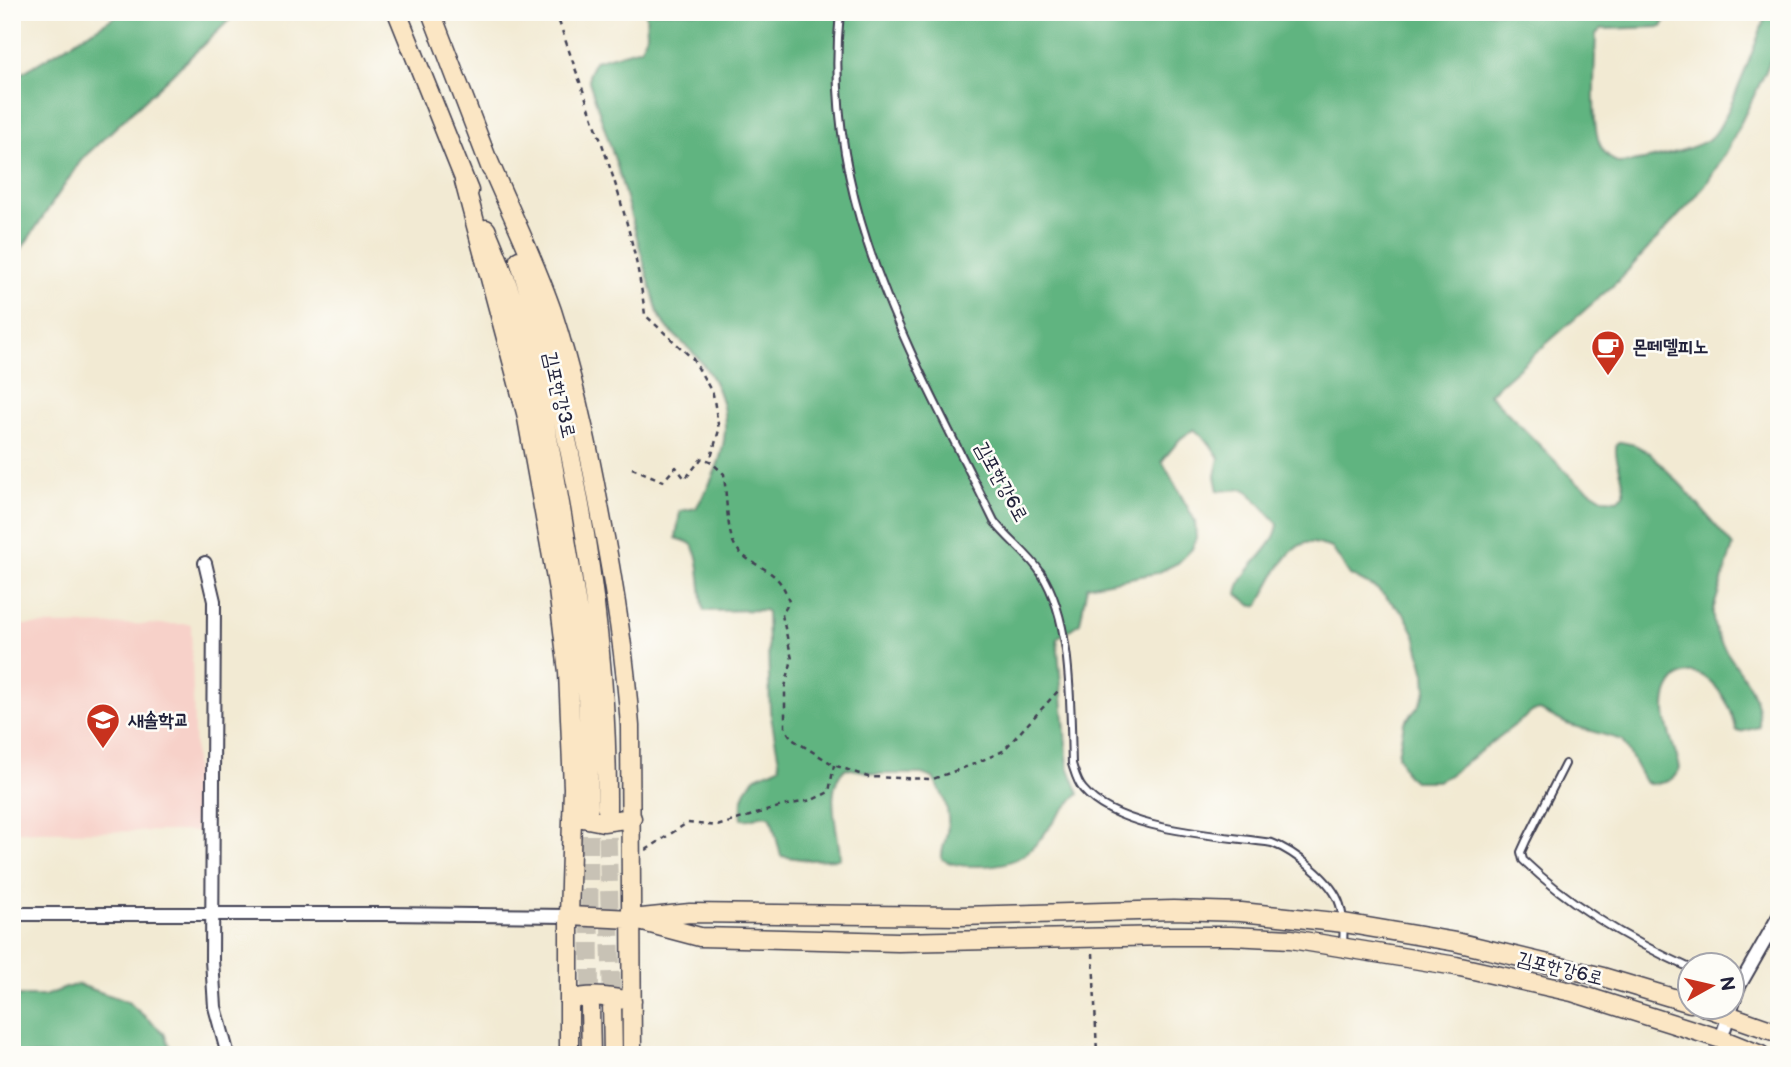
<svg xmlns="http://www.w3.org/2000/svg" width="1791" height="1067" viewBox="0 0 1791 1067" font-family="'Balsamiq Sans','Poor Story',sans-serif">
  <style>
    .built { fill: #f7d1c9 }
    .forest { fill: #61b480; stroke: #426b5e; stroke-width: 2 }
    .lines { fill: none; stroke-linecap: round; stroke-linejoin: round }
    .secondary-tunnel { stroke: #c8c2b5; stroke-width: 18; stroke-dasharray: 18 9; stroke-linecap: butt }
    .lane-casing { stroke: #414052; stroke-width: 10 }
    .street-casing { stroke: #414052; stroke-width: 16 }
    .secondary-casing { stroke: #414052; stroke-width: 21 }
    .path { stroke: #414052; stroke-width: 2.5; stroke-dasharray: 5 5; stroke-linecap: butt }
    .lane { stroke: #fff; stroke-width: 6 }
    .street { stroke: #fff; stroke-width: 12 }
    .secondary { stroke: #fbe6c4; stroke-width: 18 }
    .labels { text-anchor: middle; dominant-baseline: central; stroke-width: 5; stroke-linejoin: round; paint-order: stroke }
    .poi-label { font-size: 19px; font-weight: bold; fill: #22223b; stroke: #fdfcf7; text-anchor: start }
    .street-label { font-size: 19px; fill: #22223b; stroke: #fdfcf7 }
  </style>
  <rect width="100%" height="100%" fill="#fdfcf7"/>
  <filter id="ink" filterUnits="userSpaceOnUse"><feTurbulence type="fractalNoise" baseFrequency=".0143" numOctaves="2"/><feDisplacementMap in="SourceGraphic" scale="14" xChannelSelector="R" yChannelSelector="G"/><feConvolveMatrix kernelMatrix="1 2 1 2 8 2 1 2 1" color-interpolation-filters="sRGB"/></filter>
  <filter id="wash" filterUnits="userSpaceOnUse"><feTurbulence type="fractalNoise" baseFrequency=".00686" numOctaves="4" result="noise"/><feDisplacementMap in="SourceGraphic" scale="28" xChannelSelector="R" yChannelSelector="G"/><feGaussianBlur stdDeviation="1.57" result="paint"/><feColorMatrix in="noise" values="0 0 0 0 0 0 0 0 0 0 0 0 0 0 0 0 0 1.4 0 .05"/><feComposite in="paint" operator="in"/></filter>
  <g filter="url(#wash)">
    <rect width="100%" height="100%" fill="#f2ead3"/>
    <!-- built -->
    <path class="built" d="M191,624L197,831L12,832V669L20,668L18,625Z"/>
    <!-- forest -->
    <path class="forest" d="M123,12H238L82,159L12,263V79Z
      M646,12H1670L1662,27L1601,29L1596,34C1595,62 1591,112 1598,139C1601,150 1608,158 1618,163C1638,163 1698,149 1712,137C1728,122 1758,37 1767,12H1779V40L1765,73L1728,149L1708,181L1694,199L1618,281L1489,394L1575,481L1604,499L1617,500L1624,495C1626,478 1612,456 1617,444L1621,442L1635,445L1650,453L1684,488L1733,546L1713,610C1710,654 1762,675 1759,727L1740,732L1736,730C1733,712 1725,696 1712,683C1687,659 1664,681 1665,710C1665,729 1676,749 1680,768C1674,782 1660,786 1645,782L1622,740L1567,724L1540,710L1532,712L1448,776L1437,781H1414L1406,774L1398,755L1404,723L1419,706L1426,691L1425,674L1415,635L1405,615L1377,589L1350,575L1332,548C1324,546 1313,541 1305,543C1284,550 1268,587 1259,605L1252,606L1237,594C1240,568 1275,551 1278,524L1249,492L1244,489L1218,491L1215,476L1219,458L1210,444L1194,429L1180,439L1162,461L1195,521L1196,538L1192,549L1178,563L1157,573L1087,586L1080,623L1057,638L1068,766L1079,794C1038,829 1041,866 979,866C965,866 954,866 942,859C941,850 946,841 947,832C951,813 943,793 933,778L922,774H878L846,768C822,788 839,830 840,857L838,859L808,860L781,856L771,817C759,812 753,822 742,819C740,804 744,785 758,776C765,772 773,771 780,766L770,711L767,612L764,610L704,611C700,596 701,552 691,544C686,540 680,540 676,538L680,511L696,508C728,457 740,408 698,358C685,343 667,332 658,313L617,166L589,81V73L595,61L641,48L647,34Z
      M77,984L128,1002L164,1033L173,1055H12V996H44Z"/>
  </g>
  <g filter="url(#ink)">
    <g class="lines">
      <!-- secondary-tunnel -->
      <path class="secondary-tunnel" d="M589,808L590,1007
        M607,810L612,1003"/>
      <!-- lane casing -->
      <g class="lane-casing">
        <path id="lane" d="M840,12C820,205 913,355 994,521C1008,540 1028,553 1041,573C1073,622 1070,707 1072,764C1075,773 1077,782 1083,789C1119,832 1220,835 1272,843C1294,851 1333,881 1340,905C1344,918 1344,931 1343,944
          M1565,764L1526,841L1521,852L1523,860C1571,906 1630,941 1690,968"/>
      </g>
      <!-- street casing -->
      <g class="street-casing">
        <path id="street" d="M205,563L214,601L212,960L215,1007L228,1055
          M12,914H386L569,916
          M1721,1039L1738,988L1779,916"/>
      </g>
      <!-- secondary casing -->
      <g class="secondary-casing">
        <path id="secondary" d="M397,12L469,191
          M431,12L491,169
          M488,159C509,209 534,259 552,311C573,376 588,444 600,511C614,583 625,654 630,726L632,1055
          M464,181L526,413L558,590L568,672L573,788L569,916V1055
          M486,229C528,326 548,429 565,533C573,581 582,631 586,680C590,723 588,766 589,808
          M519,260C575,437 608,624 607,810
          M572,816L603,822L632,818
          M569,916L632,919L690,913L960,916L1173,910L1241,912L1344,923L1456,942L1603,977L1690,1003
          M632,919L700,937L898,942L1168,936H1232L1291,939L1456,966L1572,992L1721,1039L1761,1055
          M569,1000C591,994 610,997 632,1001
          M612,1003L613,1055
          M590,1007L591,1055
          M1705,1007L1779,1033"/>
      </g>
      <!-- path -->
      <path class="path" d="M556,12C588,112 633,210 645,315L693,359L713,394L719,430L710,461
        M632,468L663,481L676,467L685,479L702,458L710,461L724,474C726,490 727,531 734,544C748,570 779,563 789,602L782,615L792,659L785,687V728L792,739L834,765L868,777L933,779L974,764L1003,751L1058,691
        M646,850L687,823L717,826L782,806L812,800L829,792L834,765
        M1093,953L1097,1055"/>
      <!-- lane -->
      <use href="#lane" class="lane"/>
      <!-- street -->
      <use href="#street" class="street"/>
      <!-- secondary -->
      <use href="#secondary" class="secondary"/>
    </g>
  </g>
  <!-- icons -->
  <defs>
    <g id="cafe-pin" transform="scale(1.75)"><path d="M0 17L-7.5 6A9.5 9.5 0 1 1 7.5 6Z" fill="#c8321e" stroke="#fdfcf7"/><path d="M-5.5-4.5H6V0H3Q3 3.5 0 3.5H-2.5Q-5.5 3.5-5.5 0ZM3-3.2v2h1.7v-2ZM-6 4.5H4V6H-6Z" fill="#fff"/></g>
    <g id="school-pin" transform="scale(1.75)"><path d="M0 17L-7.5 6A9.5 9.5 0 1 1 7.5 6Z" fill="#c8321e" stroke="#fdfcf7"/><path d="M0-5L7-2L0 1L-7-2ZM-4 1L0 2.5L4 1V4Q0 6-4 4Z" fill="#fff"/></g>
  </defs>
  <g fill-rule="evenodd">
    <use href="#cafe-pin" x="1608" y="347"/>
    <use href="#school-pin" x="103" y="720"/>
  </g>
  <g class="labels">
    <!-- poi labels -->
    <g class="poi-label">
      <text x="1632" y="347">몬떼델피노</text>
      <text x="128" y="720">새솔학교</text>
    </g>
    <!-- street labels -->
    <g class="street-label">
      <text transform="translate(559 395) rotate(77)">김포한강3로</text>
      <text transform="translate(1001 482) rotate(61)">김포한강6로</text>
      <text transform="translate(1560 969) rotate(14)">김포한강6로</text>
    </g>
  </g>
  <!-- margin -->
  <rect width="1791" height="1067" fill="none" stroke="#fdfcf7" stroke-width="42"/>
  <!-- north arrow -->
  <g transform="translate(1711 986) rotate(82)"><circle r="33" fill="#fdfcf7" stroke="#a5a5ac" stroke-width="2"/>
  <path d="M0-5L12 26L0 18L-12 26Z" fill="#c8321e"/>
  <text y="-10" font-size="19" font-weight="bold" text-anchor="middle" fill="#22223b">N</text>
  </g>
</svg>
